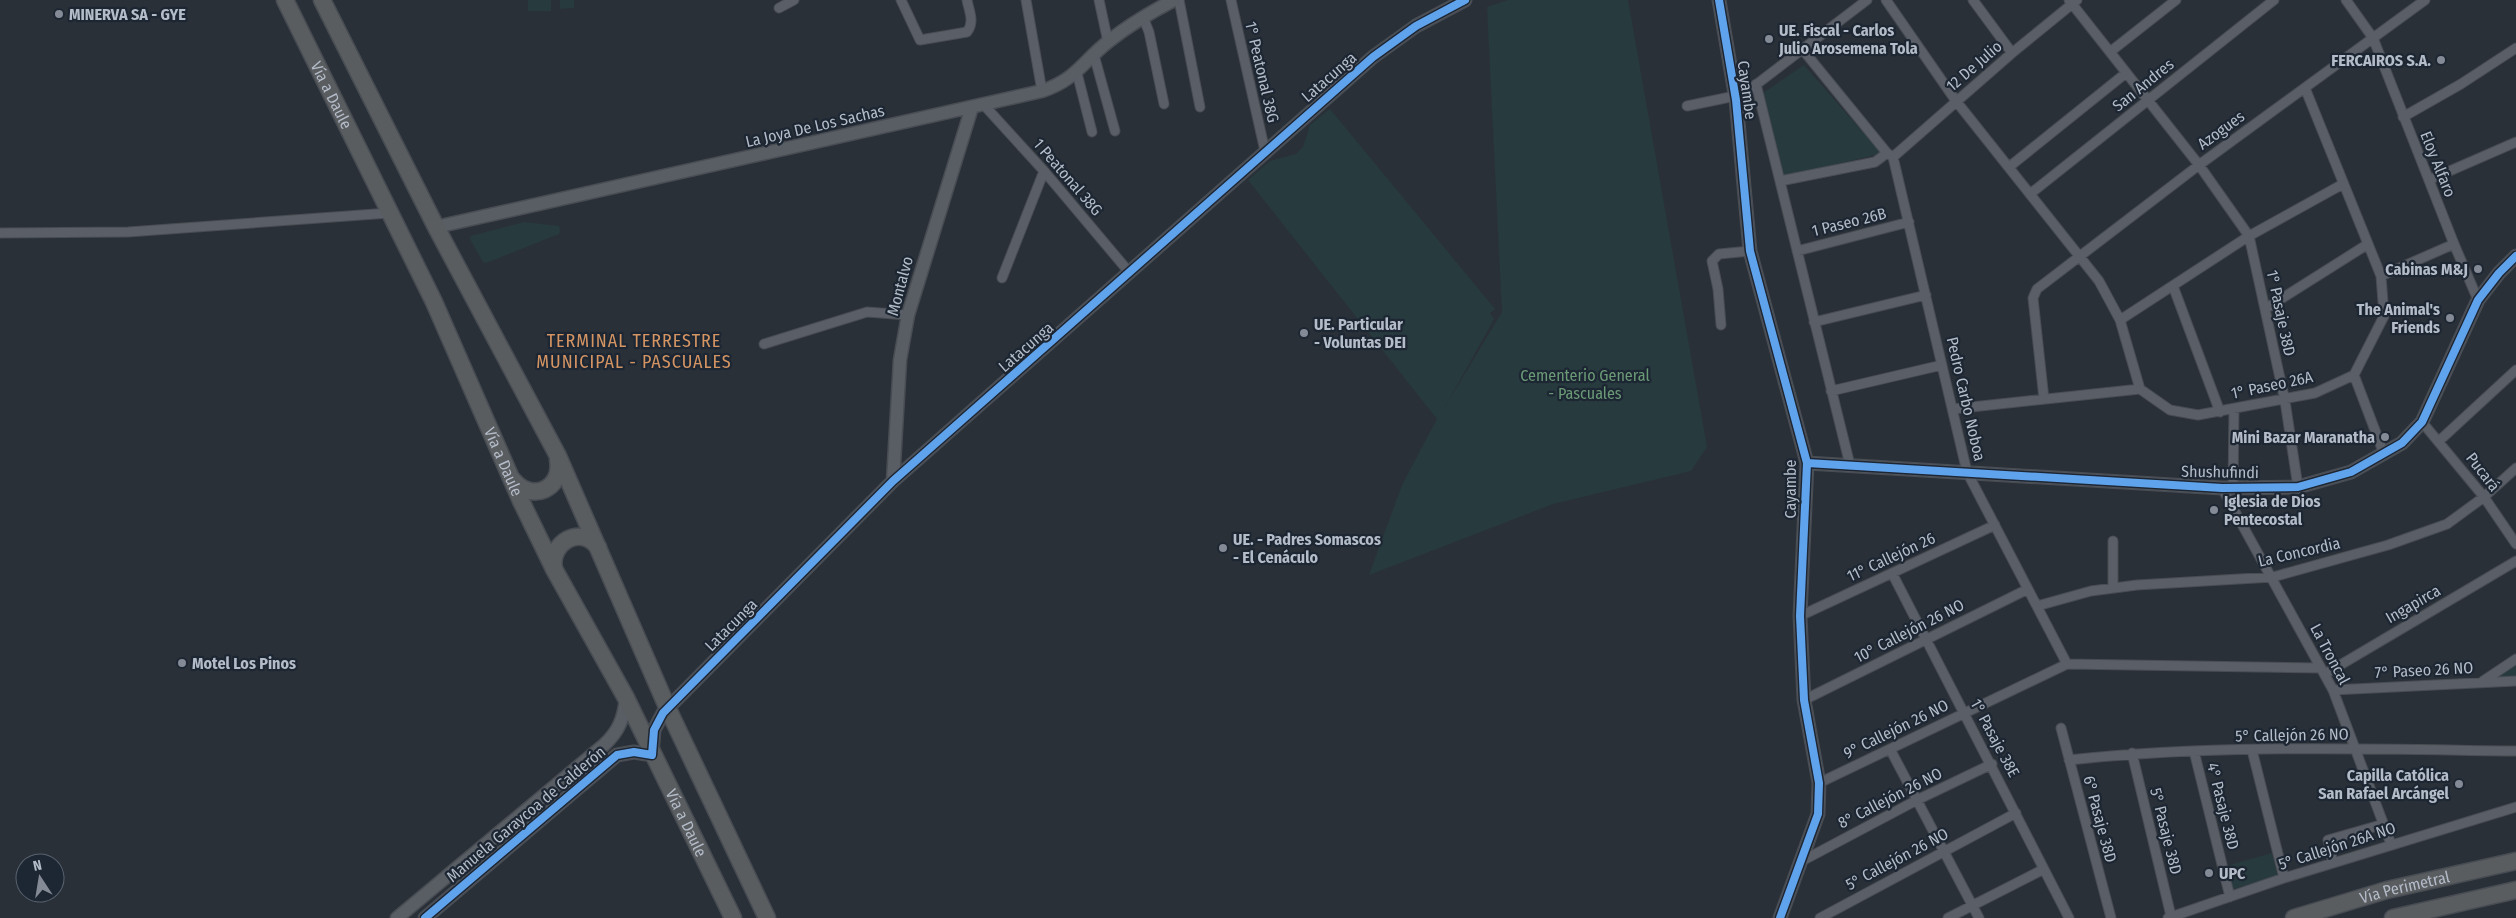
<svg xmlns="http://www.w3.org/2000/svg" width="2516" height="918" viewBox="0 0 2516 918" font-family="'Fira Sans Condensed',sans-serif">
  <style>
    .green { fill: #273a3e }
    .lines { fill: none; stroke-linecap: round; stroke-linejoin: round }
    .street-casing { stroke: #484c53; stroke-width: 11 }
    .secondary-casing { stroke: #484c53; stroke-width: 15 }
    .highway-casing { stroke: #474c53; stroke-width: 19 }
    .street { stroke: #5a5e66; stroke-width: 9 }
    .secondary { stroke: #595d64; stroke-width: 12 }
    .highway { stroke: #5a5d60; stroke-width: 16 }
    .cycleway-casing { stroke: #1d2633; stroke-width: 11 }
    .cycleway { stroke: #60a3ed; stroke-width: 8 }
    .poi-dot { fill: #848b96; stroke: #1d2633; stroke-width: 2 }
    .labels { text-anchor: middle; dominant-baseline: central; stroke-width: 4.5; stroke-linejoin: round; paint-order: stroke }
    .poi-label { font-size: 16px; font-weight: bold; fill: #b4bcc9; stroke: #1d2633; text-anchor: start }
    .street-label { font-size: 16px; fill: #b4bcc9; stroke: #1d2633 }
    .park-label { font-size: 16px; fill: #6b9a76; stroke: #1d2633 }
    .neighbourhood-label { font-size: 18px; letter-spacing: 1px; fill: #d59563; stroke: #1d2633 }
  </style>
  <rect width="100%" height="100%" fill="#2a3038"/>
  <!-- green -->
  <path class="green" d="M528,0H551V11H528Z
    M560,0H574V8L560,9Z
    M1508,0H1628L1707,447L1691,471L1553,504L1369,575L1402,485L1437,419L1248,180L1270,161L1296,154L1303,147L1310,125L1330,109L1495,309L1490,313L1494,319L1445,407L1502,312L1487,7Z
    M1804,65L1880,152L1875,155L1782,177L1763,93Z
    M524,222L559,226L560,230L559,234L486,263L483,262L470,239L471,236Z
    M2516,663V678H2492Z
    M2272,853L2278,875L2231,890L2226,866Z"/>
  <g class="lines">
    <!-- street casing -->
    <g class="street-casing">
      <path id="street" d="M901,0L920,40L967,32C975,22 969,11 967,0
        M1026,0L1042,91
        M1099,0L1108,42
        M1179,0L1200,107
        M1231,0L1265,151
        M1886,0L1956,101L2099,281L2120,320L2140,389
        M1973,0L2012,53
        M2069,0L2199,165L2249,236L2285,401L2298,487
        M2346,0L2373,38L2454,244L2478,300
        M779,8L794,0
        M1143,17L1149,32L1164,104
        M1803,50L1887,153L1893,157L1967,472L2067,664
        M2110,52L2176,0
        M1094,55L1115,131
        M1077,73L1092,132
        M1756,84L1850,465
        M1736,100L1867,0
        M983,104L1044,171L1129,272
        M1687,106L1735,96
        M2403,117L2461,84L2516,48
        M1893,157L2012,53L2077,0
        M2009,167L2126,73
        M2429,180L2516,142
        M1780,181L1875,162L1887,153
        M2030,194L2274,0
        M0,233L128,232L389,213
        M1797,251L1909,222
        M2381,276L2454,244
        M1002,278L1044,171
        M2173,286L2220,412
        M2265,309L2368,244
        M2120,320L2249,236L2343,184
        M1814,322L1926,295
        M1721,325L1718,289L1712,261L1719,254L1750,251
        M764,344L867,312L908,315
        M2354,375L2384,454
        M1831,391L1942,365
        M2044,399L2033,298L2037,289L2199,165L2425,0
        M1953,409L2140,389L2170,410L2198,415L2315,393L2354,375L2384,316L2381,276L2305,88
        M2422,422L2484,497L2516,544
        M2439,441L2516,370
        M2222,488L2333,690L2391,844
        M2233,488L2234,409
        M1892,573L2069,918
        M2113,588V541
        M2037,606L2091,591L2137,585L2273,577L2388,545L2447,524L2484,497L2516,468
        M1800,616L1995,525
        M2325,674L2516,561
        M2483,681L2516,659
        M2333,690L2516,681
        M1804,700L2028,589
        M2061,728L2111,918
        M1890,749L1979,918
        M2252,750L2284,878
        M2194,751L2230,897
        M2132,753L2171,916
        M2069,760C2217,744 2367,749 2516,751
        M1819,783L2067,664L2321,668
        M1802,861L1917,800L1992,764
        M2333,863L2328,840L2384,824
        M1820,918L2016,813
        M1948,918L2044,869
        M2168,918L2284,878L2516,807"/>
    </g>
    <!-- secondary casing -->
    <g class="secondary-casing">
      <path id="secondary" d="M1719,0L1736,100L1750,251L1807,463L1800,616L1804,700L1819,783L1818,814L1780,918
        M436,227L1042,91C1077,79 1082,62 1109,41C1129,25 1151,12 1174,0
        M1807,463L2222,488L2298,487L2351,472L2402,443L2422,422L2478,300L2499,273L2516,256
        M893,481L900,360L908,315L972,107
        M397,918L604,745C619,731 624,718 626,698
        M425,918L617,755L634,752L652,755L654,730L663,713L893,481L1373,57L1416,26L1465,0"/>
    </g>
    <!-- highway casing -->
    <g class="highway-casing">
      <g id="highway">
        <path id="s1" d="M285,0L434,302L521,501L554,569L626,698L733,918"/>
        <path d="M322,0L436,227L558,456L668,709L767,918"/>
        <path d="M513,480C532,503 563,489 558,460"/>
        <path d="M554,569C549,543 580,524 598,547"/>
        <path id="s2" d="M2294,918L2387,890L2516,861"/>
        <path d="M2393,918L2516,890"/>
      </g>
    </g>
    <!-- street -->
    <use href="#street" class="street"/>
    <!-- secondary -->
    <use href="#secondary" class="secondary"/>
    <!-- highway -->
    <use href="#highway" class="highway"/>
    <!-- cycleway casing -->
    <g class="cycleway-casing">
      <path id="cycleway" d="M1719,0L1736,100L1750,251L1807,463L1800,616L1804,700L1819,783L1818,814L1780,918
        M1807,463L2222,488L2298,487L2351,472L2402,443L2422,422L2478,300L2499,273L2516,256
        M425,918L617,755L634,752L652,755L654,730L663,713L893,481L1373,57L1416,26L1465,0"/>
    </g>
    <!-- cycleway -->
    <use href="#cycleway" class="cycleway"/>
  </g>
  <!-- markers -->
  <g class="poi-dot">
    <circle cx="59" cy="14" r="5"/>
    <circle cx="1769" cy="39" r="5"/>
    <circle cx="2441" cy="60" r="5"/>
    <circle cx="2478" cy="269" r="5"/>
    <circle cx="2450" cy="318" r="5"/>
    <circle cx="1304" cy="333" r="5"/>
    <circle cx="2385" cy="437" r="5"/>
    <circle cx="2214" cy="510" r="5"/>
    <circle cx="1223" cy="548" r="5"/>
    <circle cx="182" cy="663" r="5"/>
    <circle cx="2459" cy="784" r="5"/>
    <circle cx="2209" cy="873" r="5"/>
  </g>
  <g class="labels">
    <!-- poi labels -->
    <g class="poi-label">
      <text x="69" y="14">MINERVA SA - GYE</text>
      <text x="1779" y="30">UE. Fiscal - Carlos<tspan x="1779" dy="18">Julio Arosemena Tola</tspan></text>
      <text x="2431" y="60" text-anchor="end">FERCAIROS S.A.</text>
      <text x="2468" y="269" text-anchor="end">Cabinas M&amp;J</text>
      <text x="2440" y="309" text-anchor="end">The Animal's<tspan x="2440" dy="18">Friends</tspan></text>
      <text x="1314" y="324">UE. Particular<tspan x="1314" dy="18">- Voluntas DEI</tspan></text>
      <text x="2375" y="437" text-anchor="end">Mini Bazar Maranatha</text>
      <text x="2224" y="501">Iglesia de Dios<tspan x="2224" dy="18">Pentecostal</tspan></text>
      <text x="1233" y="539">UE. - Padres Somascos<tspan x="1233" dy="18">- El Cenáculo</tspan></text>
      <text x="192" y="663">Motel Los Pinos</text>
      <text x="2449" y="775" text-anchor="end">Capilla Católica<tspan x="2449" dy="18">San Rafael Arcángel</tspan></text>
      <text x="2219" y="873">UPC</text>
    </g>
    <!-- street labels -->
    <g class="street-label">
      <text transform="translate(1974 66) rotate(-41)">12 De Julio</text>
      <text transform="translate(1262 72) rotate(77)">1° Peatonal 38G</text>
      <text transform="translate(1329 77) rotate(-41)">Latacunga</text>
      <text transform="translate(2143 85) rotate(-39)">San Andres</text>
      <text transform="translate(1747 90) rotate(82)">Cayambe</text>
      <text stroke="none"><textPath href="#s1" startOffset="106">Vía a Daule</textPath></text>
      <text transform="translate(815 126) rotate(-13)">La Joya De Los Sachas</text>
      <text transform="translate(2221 130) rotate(-36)">Azogues</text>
      <text transform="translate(2438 164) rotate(68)">Eloy Alfaro</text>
      <text transform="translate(1068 177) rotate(49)">1 Peatonal 38G</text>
      <text transform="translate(1849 222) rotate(-14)">1 Paseo 26B</text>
      <text transform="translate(900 286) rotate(-75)">Montalvo</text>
      <text transform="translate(2281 313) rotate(78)">1° Pasaje 38D</text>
      <text transform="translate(1026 347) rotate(-41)">Latacunga</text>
      <text transform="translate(2272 385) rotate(-12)">1° Paseo 26A</text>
      <text transform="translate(1966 399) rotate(77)">Pedro Carbo Noboa</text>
      <text stroke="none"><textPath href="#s1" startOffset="511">Vía a Daule</textPath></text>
      <text transform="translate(2220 472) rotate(1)">Shushufindi</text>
      <text transform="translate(2483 472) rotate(52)">Pucará</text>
      <text transform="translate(1790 489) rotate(-90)">Cayambe</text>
      <text transform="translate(2299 552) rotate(-13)">La Concordia</text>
      <text transform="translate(1891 557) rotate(-25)">11° Callejón 26</text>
      <text transform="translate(2413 604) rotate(-30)">Ingapirca</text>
      <text transform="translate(731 625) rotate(-45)">Latacunga</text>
      <text transform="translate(1909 631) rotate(-27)">10° Callejón 26 NO</text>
      <text transform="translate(2330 654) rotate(62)">La Troncal</text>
      <text transform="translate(2424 670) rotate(-3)">7° Paseo 26 NO</text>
      <text transform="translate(1896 729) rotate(-26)">9° Callejón 26 NO</text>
      <text transform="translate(2292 735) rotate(-1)">5° Callejón 26 NO</text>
      <text transform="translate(1995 738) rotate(62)">1° Pasaje 38E</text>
      <text transform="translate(1890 798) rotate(-27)">8° Callejón 26 NO</text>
      <text transform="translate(2223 806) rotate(76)">4° Pasaje 38D</text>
      <text transform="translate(526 814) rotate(-40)">Manuela Garaycoa de Calderón</text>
      <text transform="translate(2100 819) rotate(75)">6° Pasaje 38D</text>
      <text stroke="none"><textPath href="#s1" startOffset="916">Vía a Daule</textPath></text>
      <text transform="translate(2166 831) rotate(76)">5° Pasaje 38D</text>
      <text transform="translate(2337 846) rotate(-18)">5° Callejón 26A NO</text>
      <text transform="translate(1897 859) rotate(-28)">5° Callejón 26 NO</text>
      <text stroke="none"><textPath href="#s2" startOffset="115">Vía Perimetral</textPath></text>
    </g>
    <!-- park labels -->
    <g class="park-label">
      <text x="1585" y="375">Cementerio General<tspan x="1585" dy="18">- Pascuales</tspan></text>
    </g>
    <!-- neighbourhood labels -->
    <g class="neighbourhood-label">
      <text x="634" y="341">TERMINAL TERRESTRE<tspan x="634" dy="21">MUNICIPAL - PASCUALES</tspan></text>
    </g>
  </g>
  <!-- north arrow -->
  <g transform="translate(40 878) rotate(348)"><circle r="24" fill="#1d2633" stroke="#59626f"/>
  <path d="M0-4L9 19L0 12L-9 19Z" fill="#848b96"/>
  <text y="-8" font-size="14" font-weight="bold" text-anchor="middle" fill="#b4bcc9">N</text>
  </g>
</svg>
